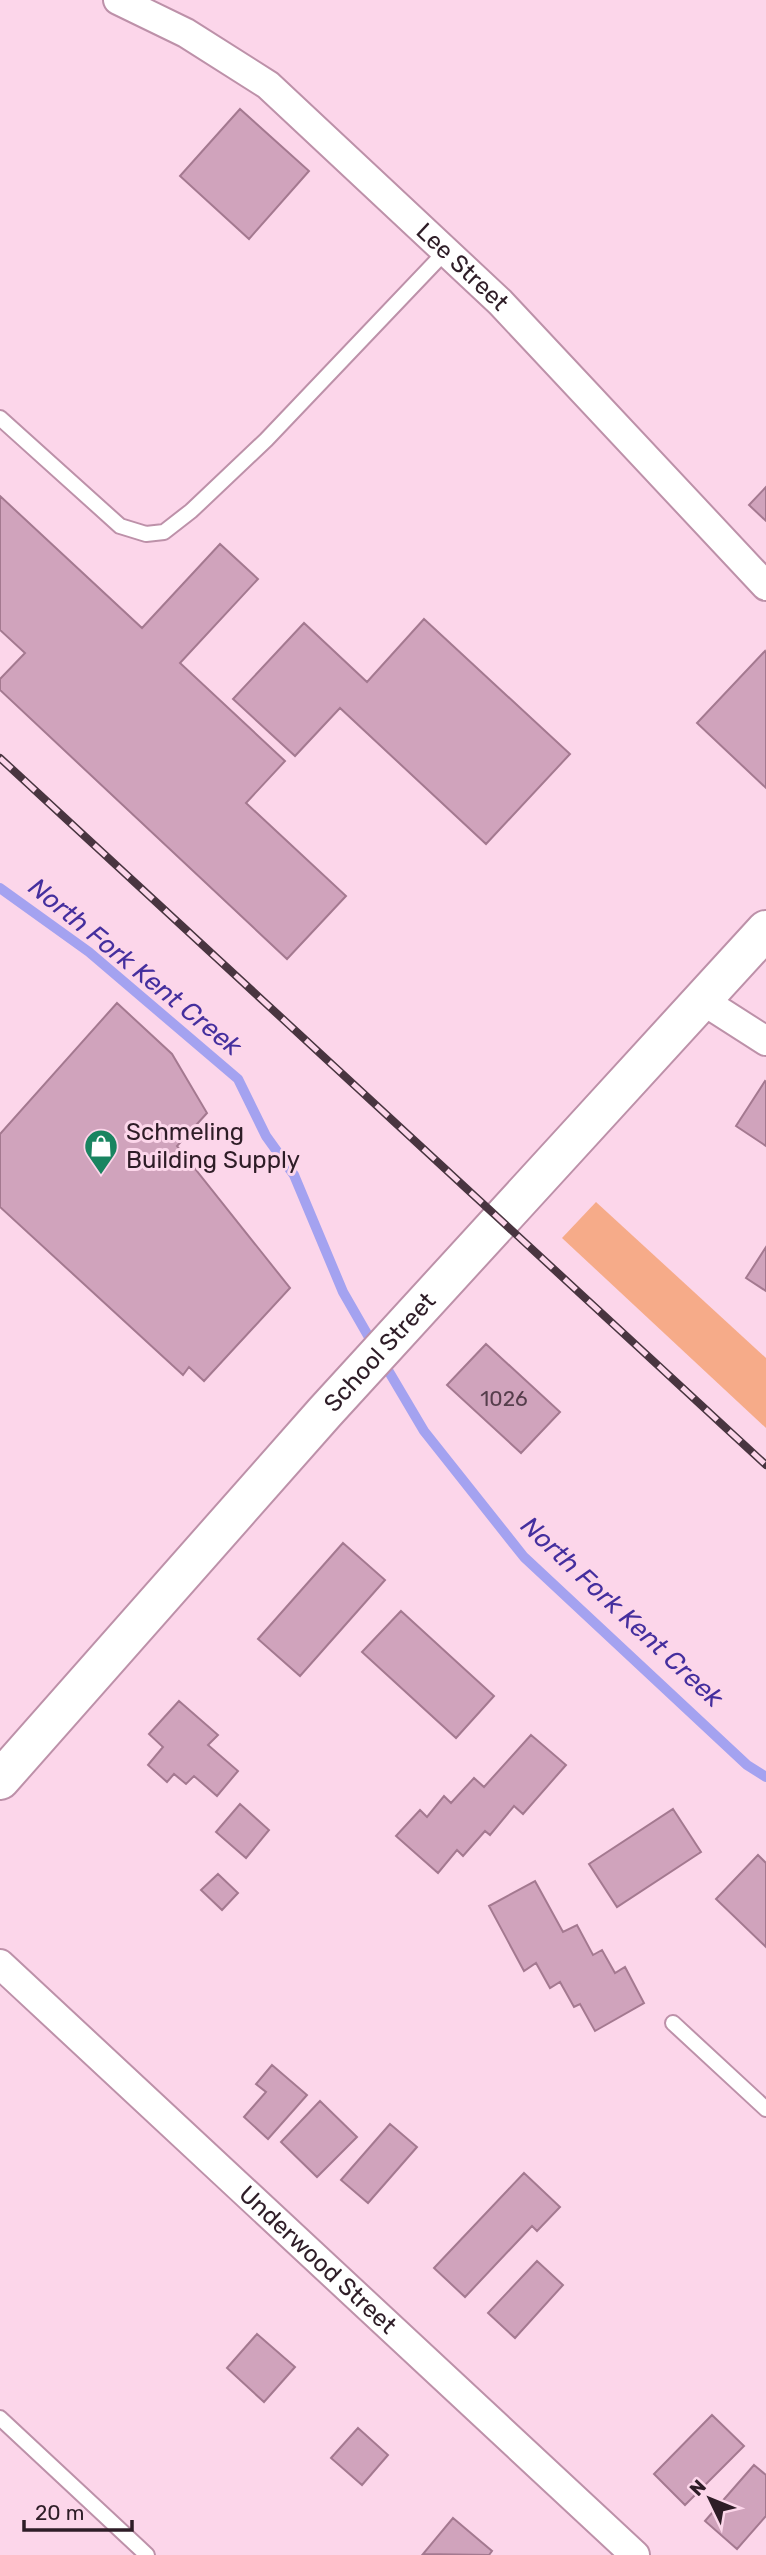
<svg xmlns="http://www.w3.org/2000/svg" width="766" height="2555" viewBox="0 0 766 2555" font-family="Rubik,sans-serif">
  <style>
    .green { fill: #f6ab89 }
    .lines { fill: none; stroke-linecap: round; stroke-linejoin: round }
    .stream { stroke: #a4a2f0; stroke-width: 10 }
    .building { fill: #d0a3bc; stroke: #a47990; stroke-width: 2 }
    .service-casing { stroke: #bd91a9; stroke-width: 18 }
    .minor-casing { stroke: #bd91a9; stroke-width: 32 }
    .secondary-casing { stroke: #bd91a9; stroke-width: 42 }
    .service { stroke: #fff; stroke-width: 14 }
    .minor { stroke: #fff; stroke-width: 28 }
    .secondary { stroke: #fff; stroke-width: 38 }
    .rail-casing { stroke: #493540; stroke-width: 8 }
    .rail { stroke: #fcd6ea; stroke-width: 5; stroke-dasharray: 16; stroke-linecap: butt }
    .labels { text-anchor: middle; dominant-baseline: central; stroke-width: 6; stroke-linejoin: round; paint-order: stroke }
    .number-label { font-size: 21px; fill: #563e4c }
    .street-label { font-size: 24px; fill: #2e1d27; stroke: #fcd6ea }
    .poi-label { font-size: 24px; fill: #2e1d27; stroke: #fcd6ea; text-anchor: start }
    .water-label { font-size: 26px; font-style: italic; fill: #452f9e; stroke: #fcd6ea }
  </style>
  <rect width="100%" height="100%" fill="#fcd6ea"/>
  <!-- green -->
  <path class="green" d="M596,1202L766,1358V1428L562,1238Z"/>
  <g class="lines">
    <!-- stream -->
    <path class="stream" d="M0,888L89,952L238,1079L266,1136L294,1175L343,1292L374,1346
      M382,1360L424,1431L524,1557L747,1765L766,1777"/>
  </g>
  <!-- building -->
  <path class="building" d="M240,109L309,171L249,239L180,176Z
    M766,487V521L749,505Z
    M0,496L142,628L220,544L258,579L180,663L285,761L246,803L346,896L287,959L0,690V679L25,653L0,630Z
    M424,619L570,754L486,844L340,708L295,756L233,699L304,623L367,682Z
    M765,651L766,653V788L697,723Z
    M117,1003L172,1054L207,1113L177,1146L290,1288L204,1381L189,1367L183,1375L0,1207V1134Z
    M765,1081L766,1082V1146L736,1126Z
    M766,1247V1291L746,1278Z
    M486,1344L560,1412L521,1453L447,1385Z
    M343,1543L385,1580L300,1676L258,1639Z
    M401,1611L494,1696L456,1738L362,1652Z
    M179,1701L218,1735L208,1745L238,1771L217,1796L194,1776L186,1784L174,1774L167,1782L148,1765L163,1747L149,1734Z
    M531,1735L566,1765L523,1814L514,1806L490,1835L485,1831L463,1856L457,1850L438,1873L396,1836L420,1810L427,1817L444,1796L451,1803L474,1778L484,1787Z
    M240,1804L269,1830L246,1858L216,1832Z
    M673,1809L701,1852L617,1907L589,1864Z
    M758,1855L766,1863V1947L716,1899Z
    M218,1874L238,1893L222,1910L201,1890Z
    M535,1881L563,1932L577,1925L593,1955L602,1950L615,1973L625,1967L644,2003L595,2031L580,2004L574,2007L560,1982L550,1988L536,1963L524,1971L489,1906Z
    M272,2065L307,2095L268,2139L244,2117L266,2092L256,2084Z
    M320,2101L357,2137L317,2177L281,2142Z
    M390,2124L417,2147L368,2203L341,2180Z
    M524,2173L560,2207L537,2231L532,2226L465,2297L434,2268Z
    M537,2261L563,2285L515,2338L488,2313Z
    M257,2334L295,2367L264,2402L227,2368Z
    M712,2415L744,2446L685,2505L654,2474Z
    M358,2428L388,2455L362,2485L331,2458Z
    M754,2465L766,2475V2516L737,2549L705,2521Z
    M453,2518L492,2551L489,2555L423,2554Z"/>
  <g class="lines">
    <!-- service casing -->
    <g class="service-casing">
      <path id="service" d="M0,418L120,526L146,534L164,532L191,511L266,440L446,251
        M673,2023L766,2109
        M0,2418L147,2555"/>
    </g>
    <!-- minor casing -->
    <g class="minor-casing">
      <g id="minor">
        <path id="s1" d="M118,0L186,33L268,85L500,302L766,586"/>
        <path d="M702,1000L766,1041"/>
        <path id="s2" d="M0,1964L635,2555"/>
      </g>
    </g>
    <!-- secondary casing -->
    <g class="secondary-casing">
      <g id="secondary">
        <path id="s3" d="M0,1780L325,1412L766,930"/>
      </g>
    </g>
    <!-- service -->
    <use href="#service" class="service"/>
    <!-- minor -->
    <use href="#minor" class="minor"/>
    <!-- secondary -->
    <use href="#secondary" class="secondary"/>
    <!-- rail casing -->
    <g class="rail-casing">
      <path id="rail" d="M0,758L766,1465"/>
    </g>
    <!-- rail -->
    <use href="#rail" class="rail"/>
  </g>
  <!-- icons -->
  <defs>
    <g id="shop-pin" transform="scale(1.75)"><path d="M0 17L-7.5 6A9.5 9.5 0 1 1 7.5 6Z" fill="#198460" stroke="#fcd6ea"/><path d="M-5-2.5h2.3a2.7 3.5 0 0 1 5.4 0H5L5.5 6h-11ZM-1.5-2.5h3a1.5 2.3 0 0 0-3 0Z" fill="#fff"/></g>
  </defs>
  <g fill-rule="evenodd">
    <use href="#shop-pin" x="101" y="1146"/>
  </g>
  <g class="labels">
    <!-- number labels -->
    <g class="number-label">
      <text x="504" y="1398">1026</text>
    </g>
    <!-- street labels -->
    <g class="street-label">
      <text stroke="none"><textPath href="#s1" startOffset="439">Lee Street</textPath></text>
      <text stroke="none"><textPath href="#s3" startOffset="572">School Street</textPath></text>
      <text stroke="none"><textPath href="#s2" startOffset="434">Underwood Street</textPath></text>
    </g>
    <!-- poi labels -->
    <g class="poi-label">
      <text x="126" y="1132">Schmeling<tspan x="126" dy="28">Building Supply</tspan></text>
    </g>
    <!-- water labels -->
    <g class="water-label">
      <text transform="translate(135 967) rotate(39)">North Fork Kent Creek</text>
      <text transform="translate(622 1612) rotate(43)">North Fork Kent Creek</text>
    </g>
  </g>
  <!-- north arrow -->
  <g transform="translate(710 2499) rotate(313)" stroke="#fcd6ea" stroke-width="5" paint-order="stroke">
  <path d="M0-5L12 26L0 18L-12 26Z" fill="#2e1d27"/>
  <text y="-10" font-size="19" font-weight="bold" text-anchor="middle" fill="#2e1d27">N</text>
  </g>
  <!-- scale -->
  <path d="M24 2520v10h108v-10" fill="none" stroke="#2e1d27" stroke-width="3.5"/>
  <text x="35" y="2520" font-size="21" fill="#2e1d27" stroke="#fcd6ea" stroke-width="5" paint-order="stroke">20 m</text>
</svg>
